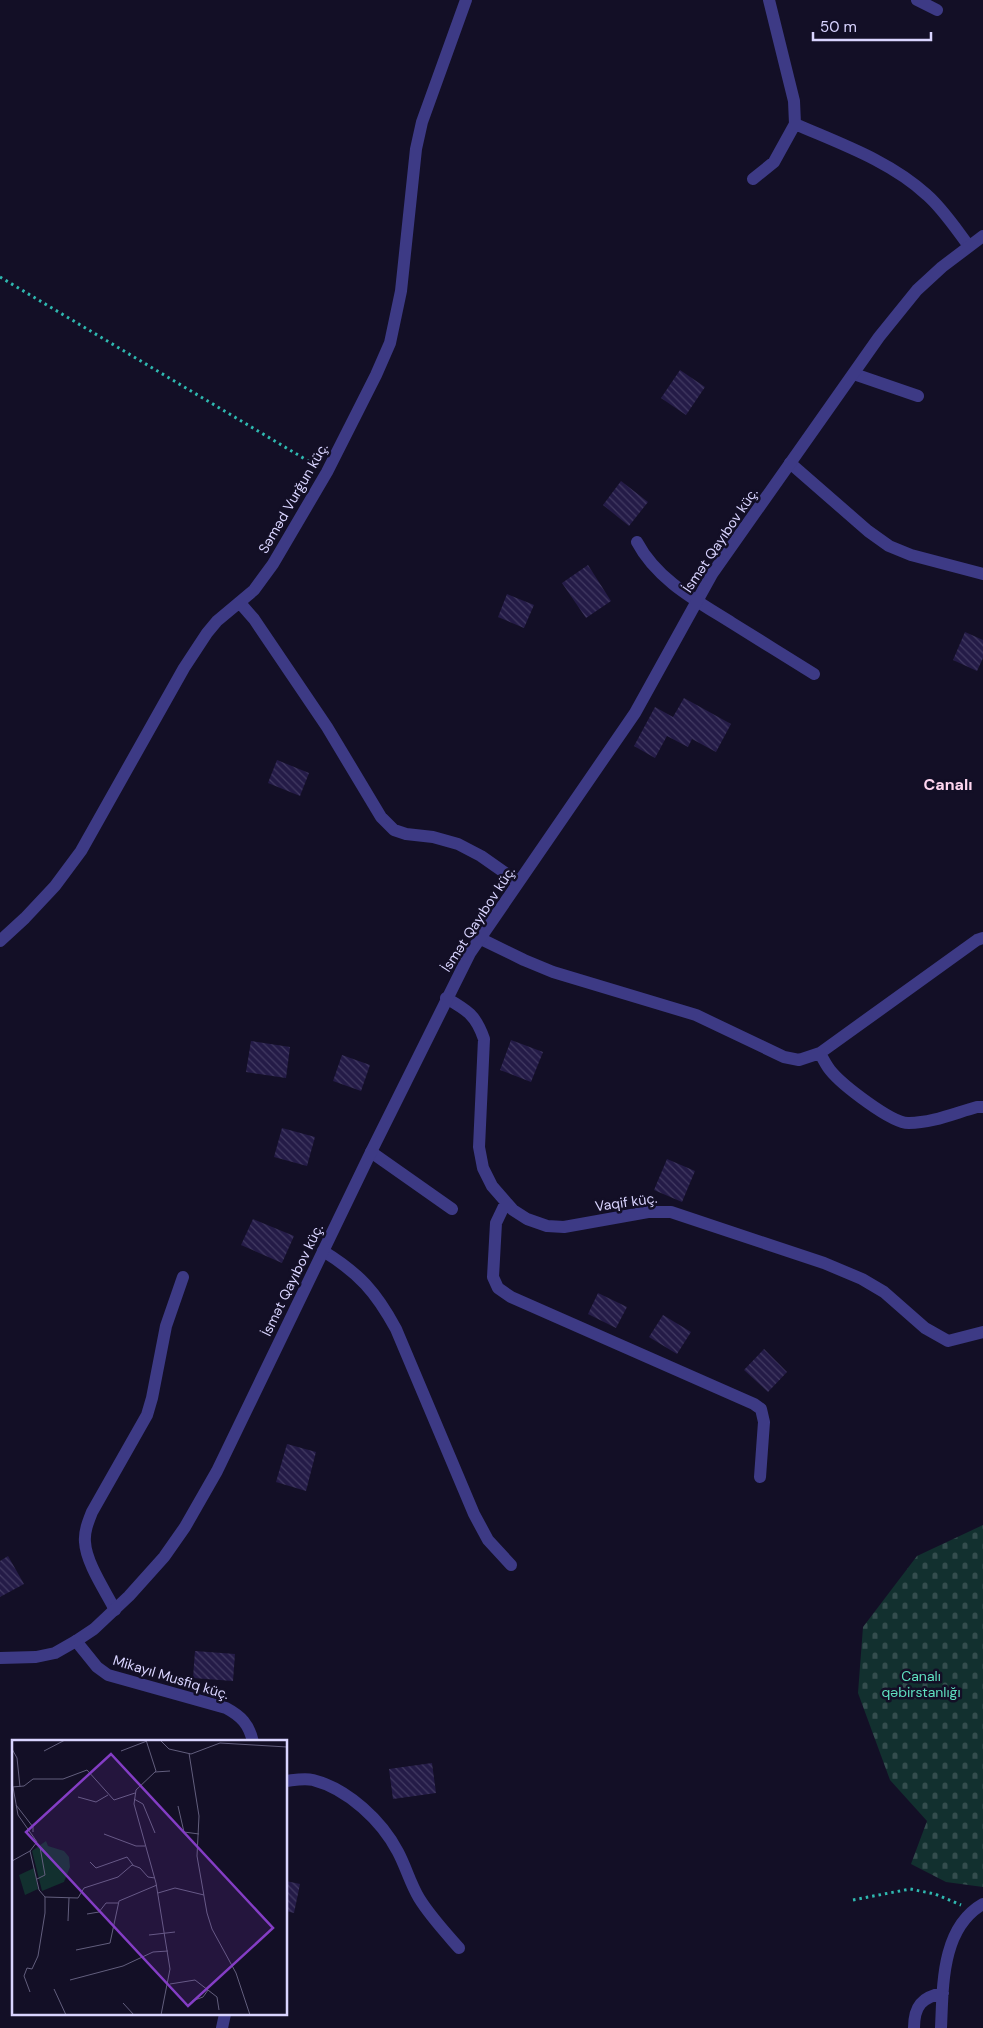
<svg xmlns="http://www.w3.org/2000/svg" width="983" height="2028" viewBox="0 0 983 2028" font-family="'DM Sans',sans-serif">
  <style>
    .cemetery { fill: url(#cemetery-stones) }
    .building { fill: url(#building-back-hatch) }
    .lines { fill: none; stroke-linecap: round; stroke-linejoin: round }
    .path { stroke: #2fb8b0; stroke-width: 3; stroke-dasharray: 2.5 4; stroke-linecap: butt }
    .minor { stroke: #3d3a85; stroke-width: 12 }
    .tertiary { stroke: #3d3a85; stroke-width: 12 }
    .labels { text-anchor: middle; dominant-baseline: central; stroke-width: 5; stroke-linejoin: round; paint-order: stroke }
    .street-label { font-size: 14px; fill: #d9d4ff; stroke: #130f26 }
    .park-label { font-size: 14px; fill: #5fe0c0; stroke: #130f26 }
    .quarter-label { font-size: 16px; font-weight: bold; fill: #ffd6f0; stroke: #130f26 }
    .inset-road { fill: none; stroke: #625e7d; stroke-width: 1 }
    .view { fill: #843dc5; fill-opacity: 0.15; stroke: #843dc5; stroke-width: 2.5 }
    .inset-edge { fill: none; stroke: #d9d4ff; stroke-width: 2.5 }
  </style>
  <defs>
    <pattern id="cemetery-stones" width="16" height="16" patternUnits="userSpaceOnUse" patternTransform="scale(1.25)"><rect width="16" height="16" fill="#12302f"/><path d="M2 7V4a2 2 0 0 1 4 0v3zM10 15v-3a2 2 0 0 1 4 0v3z" fill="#344d4e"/></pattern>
    <pattern id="building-back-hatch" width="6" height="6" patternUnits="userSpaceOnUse" patternTransform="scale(1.25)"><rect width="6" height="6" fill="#241b47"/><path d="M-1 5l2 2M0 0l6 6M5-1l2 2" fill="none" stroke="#433b63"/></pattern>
  </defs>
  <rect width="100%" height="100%" fill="#130f26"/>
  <!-- cemetery -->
  <path class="cemetery" d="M983,1525V1887L946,1882L911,1864L927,1821L890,1780L858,1693L863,1627L917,1556Z"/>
  <!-- building -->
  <path class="building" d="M680,370L705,387L686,415L661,398Z
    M621,481L648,502L629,526L603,505Z
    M588,565L611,601L586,618L562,583Z
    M507,594L534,605L524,628L498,617Z
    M965,632L983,640V658L977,671L953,660Z
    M684,698L731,724L716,752L692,739L688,747L667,736L655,758L634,746L655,707L673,717Z
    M277,760L309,773L300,796L268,783Z
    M511,1040L543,1052L531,1082L500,1070Z
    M251,1041L290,1047L286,1078L246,1072Z
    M342,1055L370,1065L361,1091L333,1081Z
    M282,1128L315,1137L307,1166L274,1157Z
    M667,1159L695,1171L682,1202L654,1190Z
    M253,1219L294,1236L282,1263L241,1245Z
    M598,1293L627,1307L616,1328L588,1314Z
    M663,1315L691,1332L677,1354L649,1337Z
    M764,1349L787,1372L768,1392L744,1370Z
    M287,1444L316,1452L306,1491L276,1482Z
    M8,1556L24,1584L0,1597V1561Z
    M195,1651L235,1654L233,1681L193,1678Z
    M432,1763L436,1793L393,1799L389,1769Z
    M286,1881L300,1884L294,1913L286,1911Z"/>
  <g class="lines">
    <!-- path -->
    <path class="path" d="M0,277L315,465
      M853,1900L910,1889L935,1894L961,1905"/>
    <!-- minor -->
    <path class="minor" d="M769,0L794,101L795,124C841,144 890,161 927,195C943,209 956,229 969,246
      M917,0L937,10
      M753,179L774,162L795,124
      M854,374L918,396
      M790,463L868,531L889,546L911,555L983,574
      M637,542C657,580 697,601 732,623C759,640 787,657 814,674
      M240,603L254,619L327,727L381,817L394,830L406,834L433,837L458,844L481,856L518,882
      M479,938L524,960L553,972L696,1015L784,1057L799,1060L820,1053L977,940L983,938
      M0,941L25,918L55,886L81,851L184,668L207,633L217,621L254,590L273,564L327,472L376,375L390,343L401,291L416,149L422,122L466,0
      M446,998C467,1010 476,1015 484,1039L479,1147L483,1168L492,1186L513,1210L527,1219L547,1226L564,1227L648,1212H671L824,1263L862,1279L884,1292L925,1328L948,1341L983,1332
      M820,1053C823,1059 826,1065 830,1070C841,1084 892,1124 909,1123C932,1123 955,1113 977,1107H983
      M371,1152L452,1209
      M506,1202L496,1223L493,1277L498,1288L511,1297L754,1404L761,1409L764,1422L760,1477
      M323,1251C359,1273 376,1292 396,1329L474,1514L488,1540L511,1565
      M115,1610C106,1592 86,1563 85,1542C84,1532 88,1522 92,1512L147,1415L152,1398L166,1326L183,1277
      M76,1641L97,1667L108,1675L226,1708C241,1716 249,1724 253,1742
      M286,1781C295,1780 304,1778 313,1780C348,1789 382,1821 398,1852C406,1867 410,1883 419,1898C430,1916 445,1932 459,1948
      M222,2028L225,2014
      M914,2028C914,2006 922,1997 943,1993
      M941,2028C943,1986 941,1928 983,1904"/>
    <!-- tertiary -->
    <path class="tertiary" d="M0,1658L36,1657L55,1653L76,1641L94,1629L129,1596L164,1557L185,1527L217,1471L371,1152L470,953L635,713L712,574L879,337L917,290L942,267L983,236"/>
  </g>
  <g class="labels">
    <!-- street labels -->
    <g class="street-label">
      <text transform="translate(293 498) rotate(-60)">Səməd Vurğun küç.</text>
      <text transform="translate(720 540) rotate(-56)">İsmət Qayıbov küç.</text>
      <text transform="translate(478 919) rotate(-57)">İsmət Qayıbov küç.</text>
      <text transform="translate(626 1202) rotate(-8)">Vaqif küç.</text>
      <text transform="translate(292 1280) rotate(-64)">İsmət Qayıbov küç.</text>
      <text transform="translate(171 1677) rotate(17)">Mikayıl Musfiq küç.</text>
    </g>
    <!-- park labels -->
    <g class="park-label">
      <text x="921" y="1676">Canalı<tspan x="921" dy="16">qəbirstanlığı</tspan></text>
    </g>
    <!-- quarter labels -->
    <g class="quarter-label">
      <text x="948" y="784">Canalı</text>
    </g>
  </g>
  <!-- overview -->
  <g transform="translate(12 1740)">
    <rect width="275" height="275" fill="#130f26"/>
    <path d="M34,101L36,106L52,111L57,117L58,127L52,142L30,151L20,111ZM22,128L26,149L13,155L7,135Z" fill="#12302f"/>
    <path class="inset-road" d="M134,0L144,31L124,50L122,64L144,143L158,229L149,275M148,0L157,9L179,14L208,3L275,7M0,9L5,18L8,47M32,11L53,0M109,11L135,1M177,13L187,76L185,116L195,173L200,189L224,233L238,275M143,32L158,31M0,47L12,46L21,39H51L75,30L102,60L123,53M66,57L84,62L96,55M122,59L131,64L143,93M4,65L21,87V92M166,66L172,92L187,94M92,94L124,106H133M18,111L27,150L33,157V173L26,216L20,229L15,228L12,236L18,252M0,121L18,111L25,102L6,75L1,47M78,122L84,128L115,117L121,125M25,139L33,135L28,107M146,153L163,148L192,155M33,157L66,158L72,148L106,137L120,125L128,128L136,137L143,138M75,174L87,172L94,163H106M56,181L57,158M137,195L163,192M64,210L98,203L107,161L145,145M58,240L111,226L141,212L156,211M158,244L183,240L205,257L207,270M42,249L54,275M180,261L191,257L196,250M111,263L122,275"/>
    <path class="view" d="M99,14L261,188L176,266L14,92Z"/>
    <rect width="275" height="275" class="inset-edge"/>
  </g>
  <!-- scale -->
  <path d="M813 32v8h118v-8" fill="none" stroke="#d9d4ff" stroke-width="2.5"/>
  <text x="820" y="32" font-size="15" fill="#d9d4ff" stroke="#130f26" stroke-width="4" paint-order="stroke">50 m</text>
</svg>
